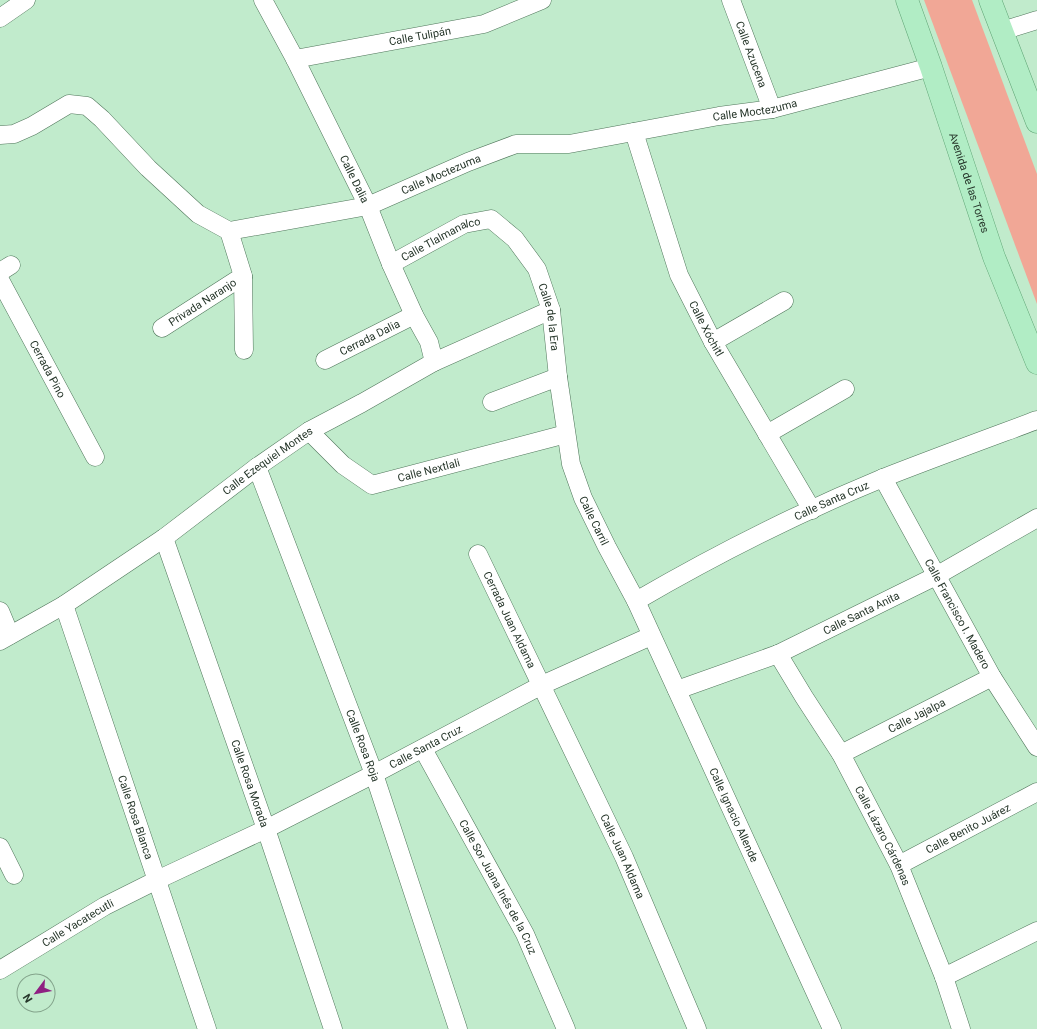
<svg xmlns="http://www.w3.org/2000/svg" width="1037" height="1029" viewBox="0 0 1037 1029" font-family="Roboto,sans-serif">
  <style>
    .green { fill: #f1a796 }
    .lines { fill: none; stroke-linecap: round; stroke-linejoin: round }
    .street-casing { stroke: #50765b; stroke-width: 19 }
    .primary-casing { stroke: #5fa575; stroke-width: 23 }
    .street { stroke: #fff; stroke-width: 18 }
    .primary { stroke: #b1edc5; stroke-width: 22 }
    .labels { text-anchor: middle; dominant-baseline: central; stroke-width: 4; stroke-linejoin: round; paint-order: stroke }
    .street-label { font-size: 11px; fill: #26362a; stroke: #c1ebcc }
  </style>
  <rect width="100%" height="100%" fill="#c1ebcc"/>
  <!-- green -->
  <path class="green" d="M924,0H972L1037,174V304Z"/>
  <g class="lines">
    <!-- street casing -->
    <g class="street-casing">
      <g id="street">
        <path id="s1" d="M263,0L295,59L368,206L391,264L414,315L429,342L434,362"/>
        <path id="s2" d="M731,0L772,109"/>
        <path d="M0,18L26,0"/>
        <path d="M1002,31L1037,20"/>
        <path id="s3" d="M295,59L484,24L542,0"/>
        <path id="s4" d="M634,132L679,275L713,342L812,510"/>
        <path id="s5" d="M0,135L14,134L32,126L69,104L87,106L102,119L148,168L198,214L229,231L368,206L468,162L516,144H569L719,116L772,109L931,67"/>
        <path id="s6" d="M391,264L464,224L491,219L515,239L537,269L551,310L558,377L571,464L583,498L607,547L636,601L832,1029"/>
        <path d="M0,272L11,265"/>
        <path d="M243,276L244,350"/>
        <path id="s7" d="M0,280L95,457"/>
        <path id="s8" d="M162,328L243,276L229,231"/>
        <path d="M713,342L784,301"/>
        <path id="s9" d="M325,360L414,315"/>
        <path d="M492,402L558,377"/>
        <path id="s10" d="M309,431L343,465L372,485L566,434"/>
        <path d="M767,434L845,389"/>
        <path id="s11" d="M257,467L374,774L458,1029"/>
        <path id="s12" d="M883,478L992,677L1037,747"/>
        <path id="s13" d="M164,538L266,829L333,1029"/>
        <path id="s14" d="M478,554L624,857L697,1029"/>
        <path id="s15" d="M636,601C715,555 798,513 883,478C934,458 986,439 1037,420"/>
        <path id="s16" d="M64,605L207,1029"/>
        <path d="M0,611L10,635"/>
        <path id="s17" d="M0,641L64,605L164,538L257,467L309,431L362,403L434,362L551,310"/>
        <path id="s18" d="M778,654L804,697L841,754L899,865L944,977L961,1029"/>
        <path id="s19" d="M677,690L778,654L936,576L1037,518"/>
        <path id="s20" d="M423,749L525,934L566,1029"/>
        <path id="s21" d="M841,754L992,677"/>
        <path d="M0,847L14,875"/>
        <path id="s22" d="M899,865L1037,792"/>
        <path id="s23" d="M0,970L105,906L157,880L266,829L374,774L542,685L651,636"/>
        <path d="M944,977L1037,931"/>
      </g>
    </g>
    <!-- primary casing -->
    <g class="primary-casing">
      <g id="primary">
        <path id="s24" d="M907,0L931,67L994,257L1037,363"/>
        <path d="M990,0L1037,122"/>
      </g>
    </g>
    <!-- street -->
    <use href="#street" class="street"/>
    <!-- primary -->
    <use href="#primary" class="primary"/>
  </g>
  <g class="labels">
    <!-- street labels -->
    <g class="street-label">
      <text stroke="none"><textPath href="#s3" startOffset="127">Calle Tulipán</textPath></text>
      <text stroke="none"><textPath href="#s2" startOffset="58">Calle Azucena</textPath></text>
      <text stroke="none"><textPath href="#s5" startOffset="829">Calle Moctezuma</textPath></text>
      <text stroke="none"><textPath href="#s5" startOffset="506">Calle Moctezuma</textPath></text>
      <text stroke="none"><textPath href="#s1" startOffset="201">Calle Dalia</textPath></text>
      <text stroke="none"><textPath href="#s24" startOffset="193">Avenida de las Torres</textPath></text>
      <text stroke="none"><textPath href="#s6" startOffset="56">Calle Tlalmanalco</textPath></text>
      <text stroke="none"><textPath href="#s8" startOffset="48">Privada Naranjo</textPath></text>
      <text stroke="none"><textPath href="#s6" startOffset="229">Calle de la Era</textPath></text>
      <text stroke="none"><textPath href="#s4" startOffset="210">Calle Xóchitl</textPath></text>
      <text stroke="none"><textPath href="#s9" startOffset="50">Cerrada Dalia</textPath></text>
      <text stroke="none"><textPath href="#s7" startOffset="101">Cerrada Pino</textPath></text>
      <text stroke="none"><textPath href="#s17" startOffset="323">Calle Ezequiel Montes</textPath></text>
      <text stroke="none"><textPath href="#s10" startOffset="142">Calle Nextlali</textPath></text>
      <text stroke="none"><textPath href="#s15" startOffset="220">Calle Santa Cruz</textPath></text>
      <text stroke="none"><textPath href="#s6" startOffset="439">Calle Carril</textPath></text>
      <text stroke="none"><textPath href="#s19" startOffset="200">Calle Santa Anita</textPath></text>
      <text stroke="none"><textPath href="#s12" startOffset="155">Calle Francisco I. Madero</textPath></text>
      <text stroke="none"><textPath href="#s14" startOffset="73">Cerrada Juan Aldama</textPath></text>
      <text stroke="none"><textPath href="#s21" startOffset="85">Calle Jajalpa</textPath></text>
      <text stroke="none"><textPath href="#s11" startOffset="298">Calle Rosa Roja</textPath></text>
      <text stroke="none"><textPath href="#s23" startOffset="481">Calle Santa Cruz</textPath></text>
      <text stroke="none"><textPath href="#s13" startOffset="260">Calle Rosa Morada</textPath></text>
      <text stroke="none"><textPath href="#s6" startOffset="765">Calle Ignacio Allende</textPath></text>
      <text stroke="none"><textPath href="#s16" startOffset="224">Calle Rosa Blanca</textPath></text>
      <text stroke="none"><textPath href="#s22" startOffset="78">Calle Benito Juárez</textPath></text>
      <text stroke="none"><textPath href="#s18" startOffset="210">Calle Lázaro Cárdenas</textPath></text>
      <text stroke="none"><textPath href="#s14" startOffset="335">Calle Juan Aldama</textPath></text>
      <text stroke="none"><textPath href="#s20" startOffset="157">Calle Sor Juana Inés de la Cruz</textPath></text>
      <text stroke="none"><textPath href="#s23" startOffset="91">Calle Yacatecutli</textPath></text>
    </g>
  </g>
  <!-- north arrow -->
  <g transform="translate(36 993) rotate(238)"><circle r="19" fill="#c1ebcc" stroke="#83a38b"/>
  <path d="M0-3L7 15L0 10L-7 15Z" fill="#8f2082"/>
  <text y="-6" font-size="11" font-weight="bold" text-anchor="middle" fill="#26362a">N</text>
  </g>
</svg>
